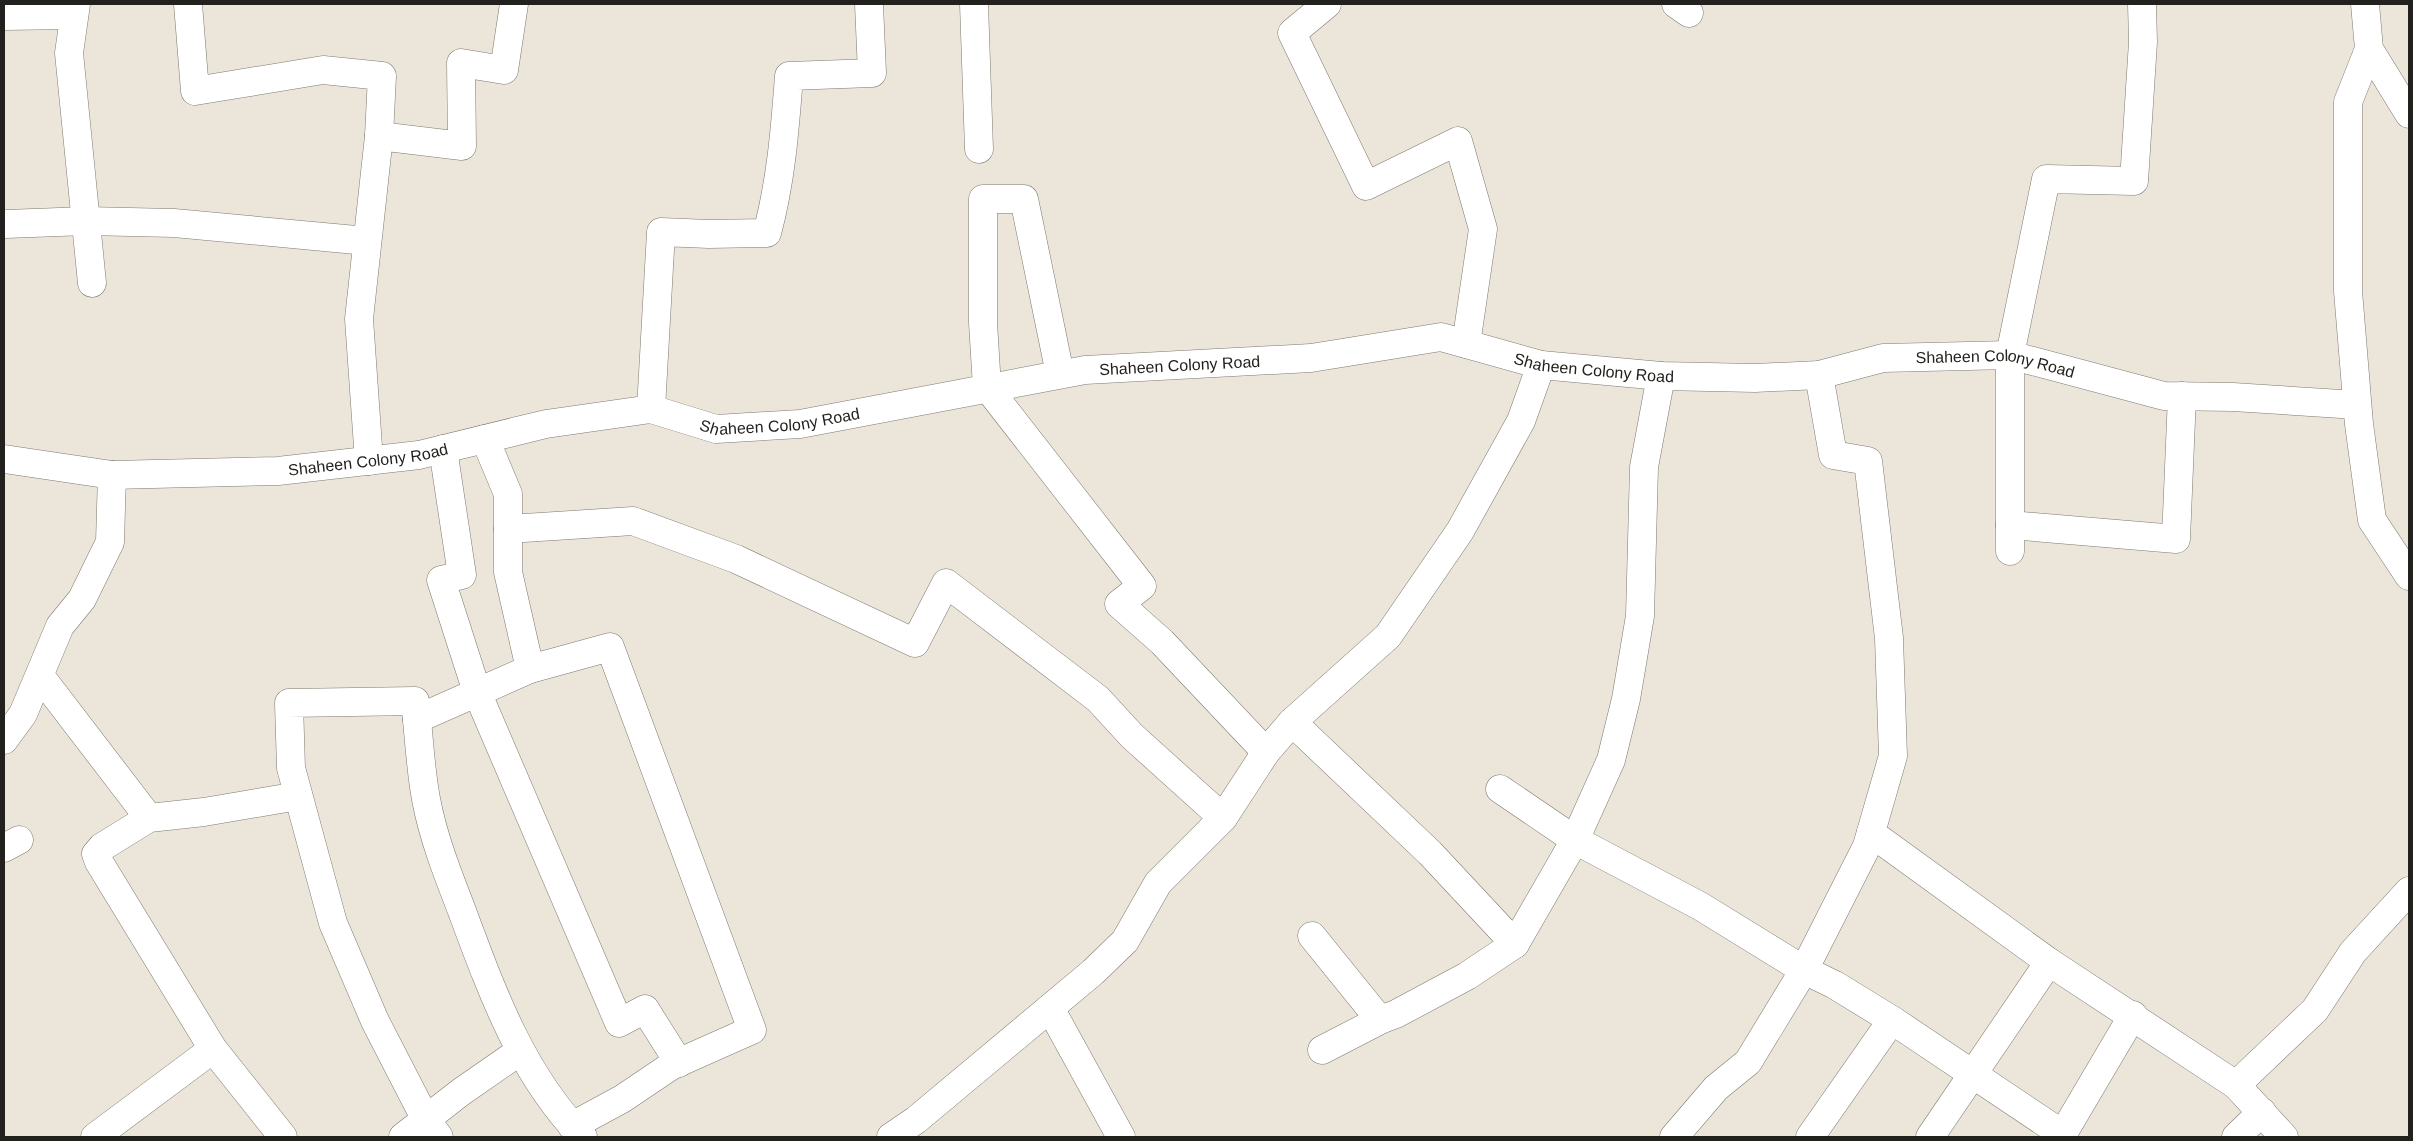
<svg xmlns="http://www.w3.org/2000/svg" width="2413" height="1141" viewBox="0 0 2413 1141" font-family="Helvetica,sans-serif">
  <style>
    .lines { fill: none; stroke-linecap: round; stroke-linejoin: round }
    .minor-casing { stroke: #7f796f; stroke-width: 29 }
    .minor { stroke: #fff; stroke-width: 28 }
    .labels { text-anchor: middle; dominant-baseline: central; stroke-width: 5; stroke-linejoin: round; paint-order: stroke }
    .street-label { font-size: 16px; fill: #23211d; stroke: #fff }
  </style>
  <rect width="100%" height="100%" fill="#ebe5da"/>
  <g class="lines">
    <!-- minor casing -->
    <g class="minor-casing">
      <g id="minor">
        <path d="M76,4L69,53L92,283"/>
        <path d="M188,4L195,91L323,70L382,76L379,136"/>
        <path d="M974,4L979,149"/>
        <path d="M1327,4L1292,33L1366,186L1458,141L1483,229L1466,344"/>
        <path d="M1676,4L1689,13"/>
        <path d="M2365,4L2369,49L2409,114"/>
        <path d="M4,16L74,15"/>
        <path d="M2369,49L2348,102V291L2359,424L2372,520L2409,576"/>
        <path d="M6,224L86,221L174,223L367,241"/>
        <path d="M1060,374L1024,199H983V323L987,387L1142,586L1119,604L1162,642L1266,752"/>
        <path d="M651,409L661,232L709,234L767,233C781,181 785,129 789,76L872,73L869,4"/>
        <path d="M485,439L508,494V572L530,669L610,647L752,1030L671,1066L622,1099L572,1126"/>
        <path d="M443,449L462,575L441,580L477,692L619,1023L645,1009L679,1063"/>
        <path id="s1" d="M4,459L112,475L278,471L419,455L546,424L651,409L716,429L800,424L1085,370L1311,358L1441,337L1541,365L1661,376L1755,378L1819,375L1883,358L2010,355L2164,396L2233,397L2357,405"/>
        <path d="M369,461L359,319L379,136L462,146L461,63L504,70L514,4"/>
        <path d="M2010,525L2176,539L2182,396"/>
        <path d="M508,529L633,521L736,559L915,643L946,583L1098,699L1132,736L1223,818"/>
        <path d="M2010,551V355L2046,179L2134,181L2143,42L2142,4"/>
        <path d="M41,677L149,818"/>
        <path d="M417,719L530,669"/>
        <path d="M1292,722L1430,853L1515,944"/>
        <path d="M4,740L23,714L60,626L82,599L110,542L112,475"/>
        <path d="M1500,789L1575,840L1700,906L1804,970L1835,985L1892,1020L2062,1134"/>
        <path d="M1871,833L2049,962L2236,1085L2284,1137"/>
        <path d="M4,848L19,840"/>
        <path d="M1312,936L1380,1020"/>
        <path d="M1050,1008L1121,1137"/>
        <path d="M1322,1050L1380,1020L1396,1014L1467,976L1515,944L1575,840L1611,760L1626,699L1640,616L1644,467L1661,376"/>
        <path d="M2236,1085L2315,1010L2353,952L2409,891"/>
        <path d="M95,1137L213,1049"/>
        <path d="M283,1137L213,1049L99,862L96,854L102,847L149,818L204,812L298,796"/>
        <path d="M403,1137L461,1092L520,1051"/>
        <path d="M439,1137L426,1120L375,1021L333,923L291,768L289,703L415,701C419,734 420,767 426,799C433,837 448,875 462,911C492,992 522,1075 583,1137"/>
        <path d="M891,1137L916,1120L1093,972L1125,941L1158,883L1223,818L1266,752L1292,722L1388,636L1460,531L1521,421L1541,365"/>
        <path d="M1674,1137L1716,1088L1748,1062L1804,970L1867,846L1893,756L1889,638L1868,461L1833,455L1819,375"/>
        <path d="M1810,1137L1892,1020"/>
        <path d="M1930,1137L2049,962"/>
        <path d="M2061,1137L2133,1015"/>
        <path d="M2236,1137L2262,1112"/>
      </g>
    </g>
    <!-- minor -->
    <use href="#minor" class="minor"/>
  </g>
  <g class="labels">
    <!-- street labels -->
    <g class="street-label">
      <text stroke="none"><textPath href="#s1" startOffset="1191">Shaheen Colony Road</textPath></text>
      <text stroke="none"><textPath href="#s1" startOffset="1611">Shaheen Colony Road</textPath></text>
      <text stroke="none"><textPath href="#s1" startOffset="2016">Shaheen Colony Road</textPath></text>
      <text stroke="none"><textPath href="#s1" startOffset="786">Shaheen Colony Road</textPath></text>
      <text stroke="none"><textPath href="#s1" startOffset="366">Shaheen Colony Road</textPath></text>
    </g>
  </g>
  <!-- border -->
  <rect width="2413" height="1141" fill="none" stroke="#23211d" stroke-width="10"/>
</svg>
